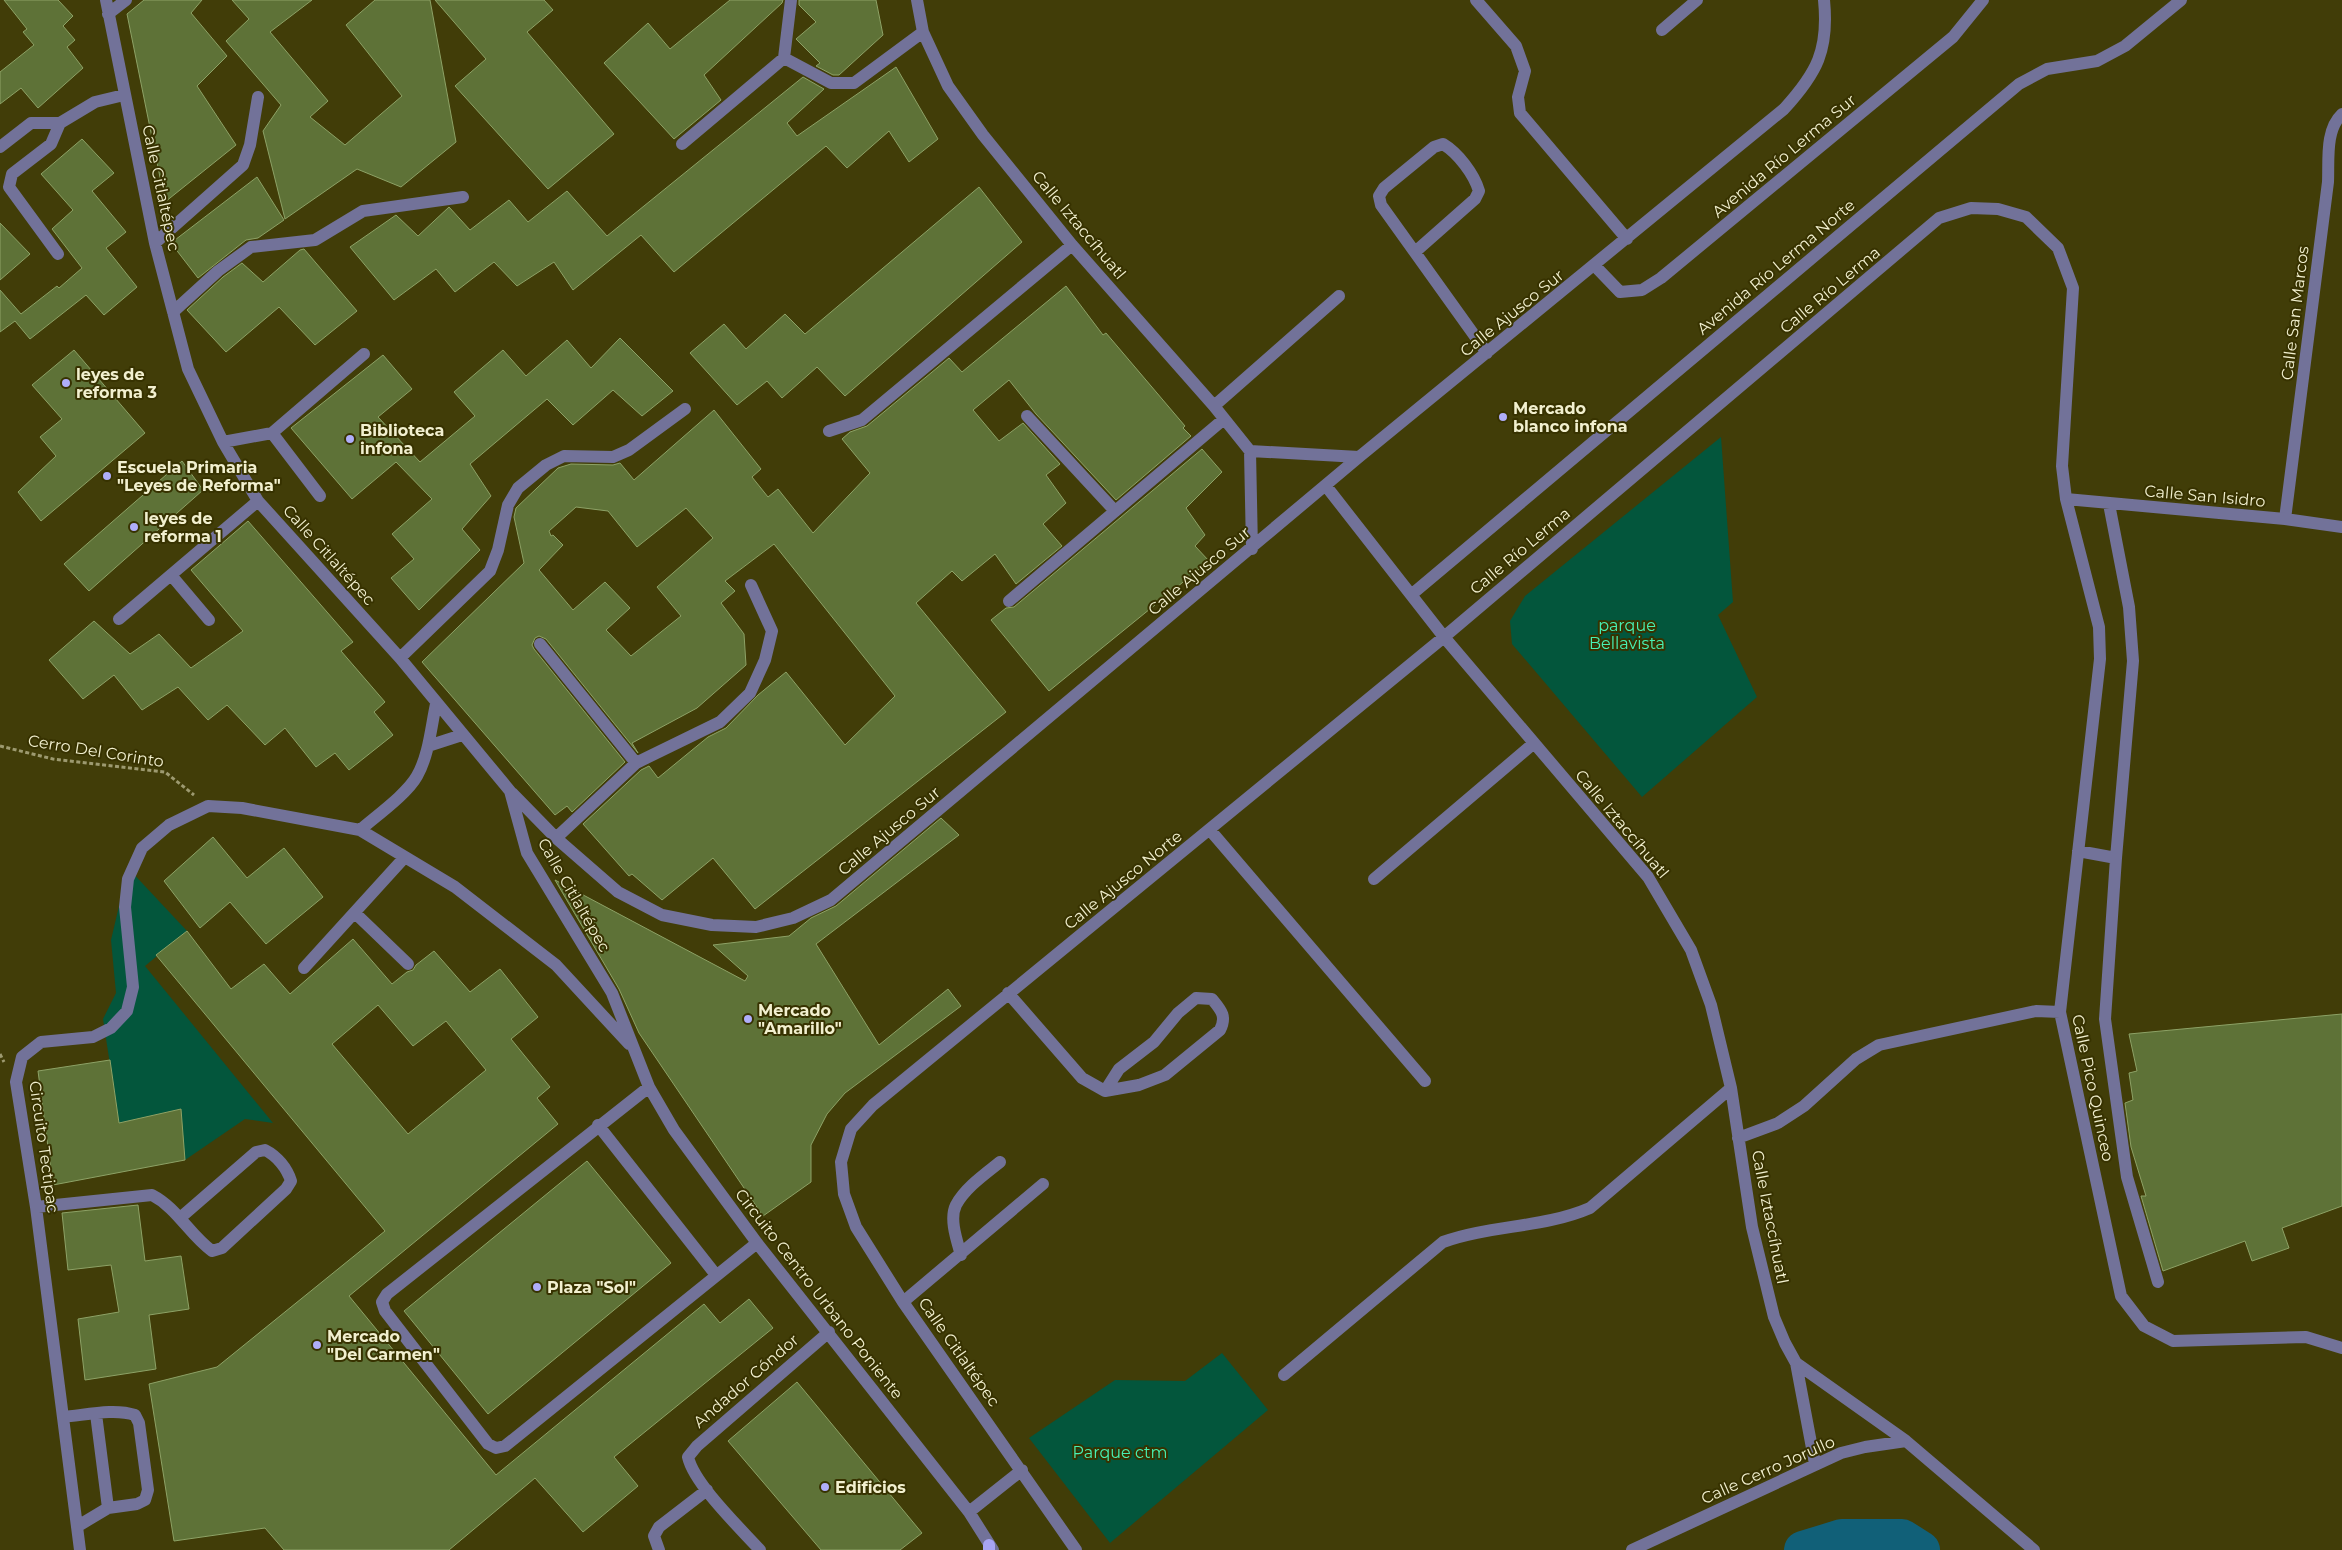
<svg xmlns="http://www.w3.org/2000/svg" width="2342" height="1550" viewBox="0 0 2342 1550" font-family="Montserrat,sans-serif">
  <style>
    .green { fill: #03563c }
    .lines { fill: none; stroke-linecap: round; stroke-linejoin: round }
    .river { stroke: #116078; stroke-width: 38 }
    .building { fill: #5e7237; stroke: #8da266; fill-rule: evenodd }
    .path { stroke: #9d9a70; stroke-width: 3; stroke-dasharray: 4 2.5; stroke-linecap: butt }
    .minor { stroke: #727299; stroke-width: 12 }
    .major { stroke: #a7a5f5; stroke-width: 12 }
    .poi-dot { fill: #afaefa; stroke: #373200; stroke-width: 2 }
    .labels { text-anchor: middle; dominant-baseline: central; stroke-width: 4; stroke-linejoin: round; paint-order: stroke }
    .street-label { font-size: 16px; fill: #f2f0cf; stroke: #373200 }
    .poi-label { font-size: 16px; font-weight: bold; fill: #f2f0cf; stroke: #373200; text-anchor: start }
    .park-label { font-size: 16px; fill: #47f2b5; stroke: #373200 }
  </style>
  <rect width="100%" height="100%" fill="#413d08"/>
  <!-- green -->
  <path class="green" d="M1721,437L1733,602L1718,615L1757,697L1642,797L1512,644L1510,621L1525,596Z
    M128,868L187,931L145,966L273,1123L245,1119L185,1160L181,1109L119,1123L103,1019L116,993L111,940Z
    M1222,1353L1268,1410L1110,1543L1029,1438L1115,1380L1185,1381Z"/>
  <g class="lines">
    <!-- river -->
    <path class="river" d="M1803,1550L1842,1538H1902L1921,1550"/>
  </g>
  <!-- building -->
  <path class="building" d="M4,0H58L73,16L63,26L75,40L67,47L83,68L38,108L21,88L0,104V72L34,45L23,32L27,29Z
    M144,0H202L191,13L227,56L197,86L236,145L165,202L127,14Z
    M232,0H312L270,32L328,101L310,117L345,145L402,96L346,25L375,0H430L456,142L401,187L357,169L285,219L263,131L281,105L226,41L249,19Z
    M435,0H544L553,10L527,32L614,134L548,189L455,86L486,59Z
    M730,0H783L782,3L704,75L721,100L674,139L604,63L648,23L670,49Z
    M799,0H876L883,35L839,75H833L816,66L820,63L796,39L816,22L799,5Z
    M896,67L938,139L909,162L889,131L847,168L826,146L674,272L641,235L573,290L554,262L517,286L494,262L455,292L436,269L394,300L350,247L396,215L418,236L449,207L470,230L509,200L528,222L567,191L607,236L803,77L824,89L787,123L797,136Z
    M82,139L114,173L92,191L126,232L106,248L137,287L104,315L86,295L30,339L15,321L0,332V290L21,314L57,286L59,288L82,268L52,229L73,210L41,174Z
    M257,177L284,220L258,238L246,240L198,278L171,243Z
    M979,187L1022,242L845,396L817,367L782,398L767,381L737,405L690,353L724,324L746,349L785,314L805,334Z
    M0,223L30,254L0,280Z
    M304,249L357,311L315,345L279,307L226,352L187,310L223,277L242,263L263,282L300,250Z
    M1066,286L1103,335L1106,333L1185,426L1183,428L1191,436L1116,500L1036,414L1009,380L973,410L999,441L1023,423L1060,464L1046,475L1066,503L1043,524L1062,546L1016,584L995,554L962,581L952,571L916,603L1006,712L755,909L713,858L662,900L632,874L629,876L583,824L641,770L649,766L658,778L708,737L726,728L758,695L786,672L845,745L895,696L774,544L725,581L735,591L721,603L744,634L746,665L697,708L632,743L638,753L546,639L539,636L535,638L532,645L534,649L625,762L572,812L567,806L555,815L422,662L524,563L514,517L516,508L558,468L571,464L613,465L620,463L634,480L714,410L761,469L752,477L768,497L778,489L813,533L870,473L842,439L850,432L867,426L949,358L962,372ZM576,507L608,511L637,547L686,508L713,538L657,587L681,616L631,656L606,630L630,608L605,582L573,610L539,570L563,545L553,535L551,536L549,531Z
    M620,338L673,391L642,416L613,390L573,425L547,399L470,464L491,496L462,529L480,550L419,610L391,578L414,559L392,534L432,499L396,462L352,499L291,428L383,355L412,389L378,417L420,462L475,416L454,392L503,350L526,376L567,340L591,368Z
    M74,350L145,433L41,521L18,492L56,456L40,437L62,419L32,385Z
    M1202,449L1222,472L1186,508L1205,535L1195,546L1209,561L1049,691L991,620L1006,608L1014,607Z
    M182,461L203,490L89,591L64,564Z
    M248,521L353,642L341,651L385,702L374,712L393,735L349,770L335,753L316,767L285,728L265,745L227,705L208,720L178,687L142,710L114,675L83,699L49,660L94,621L130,654L159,634L191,668L243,631L191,570Z
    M941,818L959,835L816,944L879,1045L948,989L961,1006L845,1093L827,1114L811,1145V1182L763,1216L639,1033L619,989L555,880L745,981L748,976L713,945L789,936L811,918L836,906Z
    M213,837L247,878L284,848L323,897L266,944L230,902L200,928L164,881Z
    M187,931L231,989L264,964L290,994L353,939L392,984L407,972L413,970L416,965L434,951L470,992L500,969L538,1017L511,1039L550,1087L537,1098L558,1124L349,1296L496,1475L704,1304L720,1323L749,1299L773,1328L614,1457L638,1486L583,1532L535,1478L449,1550H284L265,1528L174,1541L149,1384L217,1367L385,1231L156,955ZM378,1005L413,1046L446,1021L486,1070L408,1134L332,1044Z
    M2342,1014V1206L2282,1228L2289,1248L2252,1261L2245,1241L2163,1271L2141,1196H2146L2131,1147L2125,1103L2133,1100L2129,1073L2137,1071L2129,1034Z
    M110,1060L119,1123L181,1109L185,1160L53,1185L38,1071Z
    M587,1161L671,1263L488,1414L404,1311Z
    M138,1205L145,1261L181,1256L189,1309L149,1315L156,1369L85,1380L78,1319L119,1312L111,1265L68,1270L62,1213Z
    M797,1382L922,1533L900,1550H821L728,1441Z"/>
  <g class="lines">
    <!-- path -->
    <path class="path" d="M0,746L53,759L165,772L194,795
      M0,1054L4,1062"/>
    <!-- minor -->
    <path class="minor" d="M106,0L155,243L188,369L223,442L258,501L400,658L510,791L527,853L612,993L649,1087L674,1130L757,1243L969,1512L993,1550
      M917,0L923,32L948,86L983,135L1072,245L1214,406L1250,451L1252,549
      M1476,0L1516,46L1525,71L1518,97L1520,113L1627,239
      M108,14L126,0
      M1662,30L1697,0
      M784,58L791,0
      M682,144L784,58L831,83H854L923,32
      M0,147L31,123H60
      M155,243L243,165L250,145L258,97
      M1415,252L1475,199L1479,191C1474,174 1458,153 1443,144L1434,147L1384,188L1379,196L1381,205L1487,353
      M58,254L9,187L12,174L51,144L60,123L95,102L124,95
      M1595,266L1620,292L1642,290L1661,278L1953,37L1983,0
      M173,312L218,271L251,247L315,240L363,211L463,197
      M1214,406L1339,296
      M1027,416L1115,511
      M829,431L862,420L1072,245
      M272,433L320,496
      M223,442L272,433L364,354
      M1250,451L1359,457
      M1326,486L1444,637L1648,877L1691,950L1711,1005L1731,1088L1752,1227L1774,1317L1785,1343L1796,1363L1815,1464
      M2066,499L2285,519L2342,527
      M2109,504L2129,607L2133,661L2116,858L2105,1019L2127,1177L2158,1282
      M2285,519L2328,182C2329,160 2325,130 2342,114
      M171,575L209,620
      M1411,595L2019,84L2047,69L2097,61L2125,46L2181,0
      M1009,601L1224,419
      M119,619L258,501
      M540,644L636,763
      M400,658L490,571L498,550L508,505L518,488L546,465L564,456L613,457L629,450L685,409
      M428,746L462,735
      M512,793L556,838L618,892L662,915L712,925L756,927L793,918L831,900L1359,457L1784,109C1817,73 1829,50 1824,0
      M360,830C376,816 407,794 417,776C429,755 431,727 436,704
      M1210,830L1425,1081
      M556,838L636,763L720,722L750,693L765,660L772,631L751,585
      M2078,851L2116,858
      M1374,879L1533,744
      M355,913L408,964
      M304,968L404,858
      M1008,993L1082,1078L1105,1091L1139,1085L1165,1075L1220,1030C1227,1016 1221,1010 1212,999L1196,998L1178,1013L1154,1042L1119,1069L1105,1091
      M649,1087L387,1294L382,1302L385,1311L488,1444L496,1448L505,1446L757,1243
      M598,1125L716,1275
      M1738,1138L1778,1123L1804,1106L1856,1059L1879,1045L2036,1011L2060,1012
      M36,1207L152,1195C177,1208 189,1234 212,1251L222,1248L286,1189L291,1181C287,1168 277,1156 265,1150L256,1152L180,1218
      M961,1255C957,1241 949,1219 956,1205C965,1188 985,1174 1000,1162
      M903,1302L1043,1184
      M1796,1363L1906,1441L2034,1550
      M1284,1375L1443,1242C1490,1225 1544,1228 1590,1208L1731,1088
      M63,1417C86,1415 114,1408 135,1415L139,1423L148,1490L145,1500L137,1504L108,1508L96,1414
      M969,1512L1022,1470
      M78,1526L108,1508
      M80,1550L36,1207L16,1082L22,1057L41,1042L93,1037L111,1028L127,1011L133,987L125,907L128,879L142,848L169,825L208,806L242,808L360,830L455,887L556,965L629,1044
      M659,1550L654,1536L659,1527L707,1490
      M760,1550C740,1528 694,1484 688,1457L697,1446L829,1332
      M1076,1550L903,1302L856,1227L844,1194L841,1162L851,1129L873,1105L1444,637L1939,218L1971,208L1998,209L2026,217L2058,248L2073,288L2062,466L2066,499L2099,627L2100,659L2060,1012L2121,1296L2144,1326L2173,1341L2306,1337L2342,1348
      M1632,1550L1841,1453L1865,1447L1906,1441"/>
    <!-- major -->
    <path class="major" d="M989,1545V1550"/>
  </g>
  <!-- markers -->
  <g class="poi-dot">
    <circle cx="66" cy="383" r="5"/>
    <circle cx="1503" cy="417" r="5"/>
    <circle cx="350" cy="439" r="5"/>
    <circle cx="107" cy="476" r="5"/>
    <circle cx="134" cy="527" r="5"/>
    <circle cx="748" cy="1019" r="5"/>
    <circle cx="537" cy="1287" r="5"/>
    <circle cx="317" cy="1345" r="5"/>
    <circle cx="825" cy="1487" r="5"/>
  </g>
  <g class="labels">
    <!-- street labels -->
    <g class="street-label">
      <text transform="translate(1784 156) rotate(-40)">Avenida Río Lerma Sur</text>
      <text transform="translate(161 188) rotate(78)">Calle Citlaltépec</text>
      <text transform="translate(1079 225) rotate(50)">Calle Iztaccíhuatl</text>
      <text transform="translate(1776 267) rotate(-40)">Avenida Río Lerma Norte</text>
      <text transform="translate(1830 290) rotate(-40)">Calle Río Lerma</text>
      <text transform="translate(1512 313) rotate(-39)">Calle Ajusco Sur</text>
      <text transform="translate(2295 313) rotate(-83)">Calle San Marcos</text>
      <text transform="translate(2205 496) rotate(5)">Calle San Isidro</text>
      <text transform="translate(1520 551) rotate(-40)">Calle Río Lerma</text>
      <text transform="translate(329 555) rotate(48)">Calle Citlaltépec</text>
      <text transform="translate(1199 571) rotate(-40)">Calle Ajusco Sur</text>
      <text transform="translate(96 751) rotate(9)">Cerro Del Corinto</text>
      <text transform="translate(1622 824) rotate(50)">Calle Iztaccíhuatl</text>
      <text transform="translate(889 831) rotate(-40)">Calle Ajusco Sur</text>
      <text transform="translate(1123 880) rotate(-39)">Calle Ajusco Norte</text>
      <text transform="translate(574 895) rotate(60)">Calle Citlaltépec</text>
      <text transform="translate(2093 1088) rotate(78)">Calle Pico Quinceo</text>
      <text transform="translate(44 1147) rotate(82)">Circuito Tectipac</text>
      <text transform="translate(1770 1217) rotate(79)">Calle Iztaccíhuatl</text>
      <text transform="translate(819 1294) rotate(52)">Circuito Centro Urbano Poniente</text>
      <text transform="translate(959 1352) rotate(55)">Calle Citlaltépec</text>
      <text transform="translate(746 1381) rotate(-41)">Andador Cóndor</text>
      <text transform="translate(1768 1470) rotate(-24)">Calle Cerro Jorullo</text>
    </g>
    <!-- poi labels -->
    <g class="poi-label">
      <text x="76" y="374">leyes de<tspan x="76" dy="18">reforma 3</tspan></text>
      <text x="1513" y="408">Mercado<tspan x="1513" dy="18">blanco infona</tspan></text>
      <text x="360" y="430">Biblioteca<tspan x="360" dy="18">infona</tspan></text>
      <text x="117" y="467">Escuela Primaria<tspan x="117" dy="18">"Leyes de Reforma"</tspan></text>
      <text x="144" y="518">leyes de<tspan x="144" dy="18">reforma 1</tspan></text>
      <text x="758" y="1010">Mercado<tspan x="758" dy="18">"Amarillo"</tspan></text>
      <text x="547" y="1287">Plaza "Sol"</text>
      <text x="327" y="1336">Mercado<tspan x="327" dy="18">"Del Carmen"</tspan></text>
      <text x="835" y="1487">Edificios</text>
    </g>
    <!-- park labels -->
    <g class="park-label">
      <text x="1627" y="625">parque<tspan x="1627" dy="18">Bellavista</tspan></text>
      <text x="1120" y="1452">Parque ctm</text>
    </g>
  </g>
</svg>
